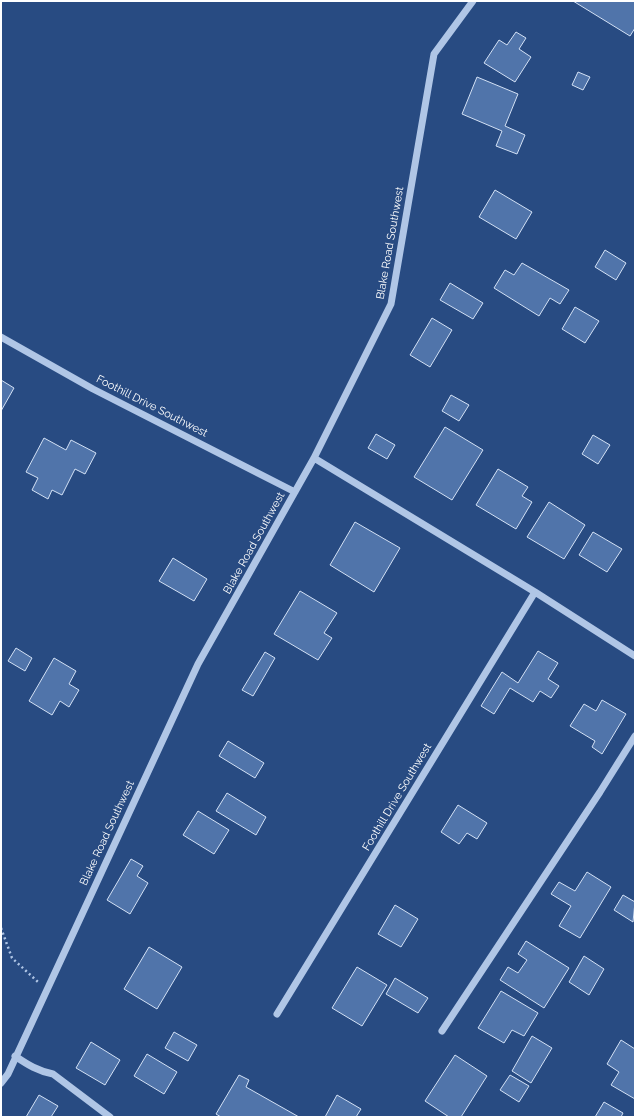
<svg xmlns="http://www.w3.org/2000/svg" width="636" height="1118" viewBox="0 0 636 1118" font-family="Raleway,sans-serif">
  <style>
    .building { fill: #5074aa; stroke: #d3e1f5 }
    .lines { fill: none; stroke-linecap: round; stroke-linejoin: round }
    .path { stroke: #b0c6e6; stroke-width: 2.5; stroke-dasharray: 2 3; stroke-linecap: butt }
    .minor { stroke: #b0c6e6; stroke-width: 7 }
    .labels { text-anchor: middle; dominant-baseline: central; stroke-width: 3; stroke-linejoin: round; paint-order: stroke }
    .street-label { font-size: 11px; fill: #fff; stroke: #284b82 }
  </style>
  <rect width="100%" height="100%" fill="#284b82"/>
  <!-- building -->
  <path class="building" d="M573,1H635V28L630,36Z
    M516,32L526,38L519,49L531,57L515,82L484,63L499,40L507,45Z
    M578,72L590,77L583,90L572,85Z
    M477,77L518,94L505,126L525,135L517,154L496,146L502,131L462,114Z
    M495,190L532,212L516,239L479,217Z
    M605,250L626,263L616,280L595,267Z
    M522,263L569,290L560,304L550,298L539,316L494,288L505,270L514,275Z
    M450,283L483,303L473,319L440,300Z
    M575,307L599,321L585,343L562,329Z
    M432,318L452,330L430,367L410,355Z
    M1,380L14,388L1,411Z
    M451,395L469,405L459,421L442,411Z
    M445,427L483,450L452,500L414,477Z
    M376,434L395,445L387,459L368,448Z
    M593,435L610,445L598,464L582,454Z
    M44,438L66,450L71,440L96,453L85,474L75,469L62,495L52,490L48,499L32,490L38,478L26,472Z
    M498,469L528,487L522,496L532,502L516,529L476,505Z
    M549,502L585,525L564,559L527,537Z
    M355,522L400,548L374,592L330,565Z
    M593,532L622,549L607,572L579,555Z
    M173,558L207,579L194,601L159,581Z
    M300,591L337,613L324,633L332,638L318,660L274,634Z
    M16,648L32,658L25,671L8,661Z
    M538,651L558,663L548,679L559,686L551,698L540,691L533,702L510,688L494,714L481,706L502,672L518,683Z
    M265,652L275,658L253,696L242,690Z
    M54,658L76,671L69,684L79,690L69,707L60,701L52,715L29,701Z
    M602,700L626,714L602,754L592,747L595,741L570,726L584,704L596,711Z
    M228,741L264,763L255,778L219,756Z
    M227,793L266,817L256,835L216,811Z
    M458,805L487,823L477,839L467,833L459,844L441,832Z
    M198,811L229,830L214,854L183,835Z
    M131,859L143,866L137,876L148,883L130,914L107,900Z
    M587,872L611,887L580,938L559,926L571,906L551,894L559,882L575,891Z
    M623,895L635,902L633,922L614,910Z
    M395,905L418,919L401,947L378,934Z
    M526,941L569,968L544,1008L500,980L508,967L518,973L527,960L518,954Z
    M149,947L182,967L157,1009L124,989Z
    M584,956L604,969L589,995L569,982Z
    M357,967L387,985L362,1026L332,1008Z
    M395,978L428,998L418,1013L386,994Z
    M501,991L538,1013L524,1036L512,1030L504,1043L478,1028Z
    M174,1032L197,1045L188,1061L165,1048Z
    M532,1036L552,1048L531,1083L512,1071Z
    M621,1040L635,1049V1099L611,1085L619,1072L607,1064Z
    M91,1042L120,1060L105,1085L76,1068Z
    M147,1054L177,1072L164,1094L134,1076Z
    M455,1055L487,1076L461,1117H449L425,1101Z
    M239,1075L249,1080L246,1087L299,1117H221L216,1114Z
    M510,1075L529,1086L519,1102L500,1090Z
    M39,1095L58,1106L51,1117H26Z
    M337,1095L361,1109L356,1117H325Z
    M604,1102L623,1113L621,1117H595Z"/>
  <g class="lines">
    <!-- path -->
    <path class="path" d="M1,928L12,958L38,982"/>
    <!-- minor -->
    <path class="minor" d="M1,337L93,389L295,492
      M314,458L535,592L635,656
      M277,1014L535,592
      M442,1031L600,792L635,736
      M15,1056C28,1065 38,1071 53,1074L110,1117
      M1,1083L8,1074L198,664L314,458L391,304L434,54L473,1"/>
  </g>
  <g class="labels">
    <!-- street labels -->
    <g class="street-label">
      <text transform="translate(390 243) rotate(-80)">Blake Road Southwest</text>
      <text transform="translate(152 406) rotate(27)">Foothill Drive Southwest</text>
      <text transform="translate(254 543) rotate(-61)">Blake Road Southwest</text>
      <text transform="translate(397 797) rotate(-59)">Foothill Drive Southwest</text>
      <text transform="translate(107 833) rotate(-65)">Blake Road Southwest</text>
    </g>
  </g>
  <!-- border -->
  <rect width="636" height="1118" fill="none" stroke="#ffffff" stroke-width="4"/>
</svg>
